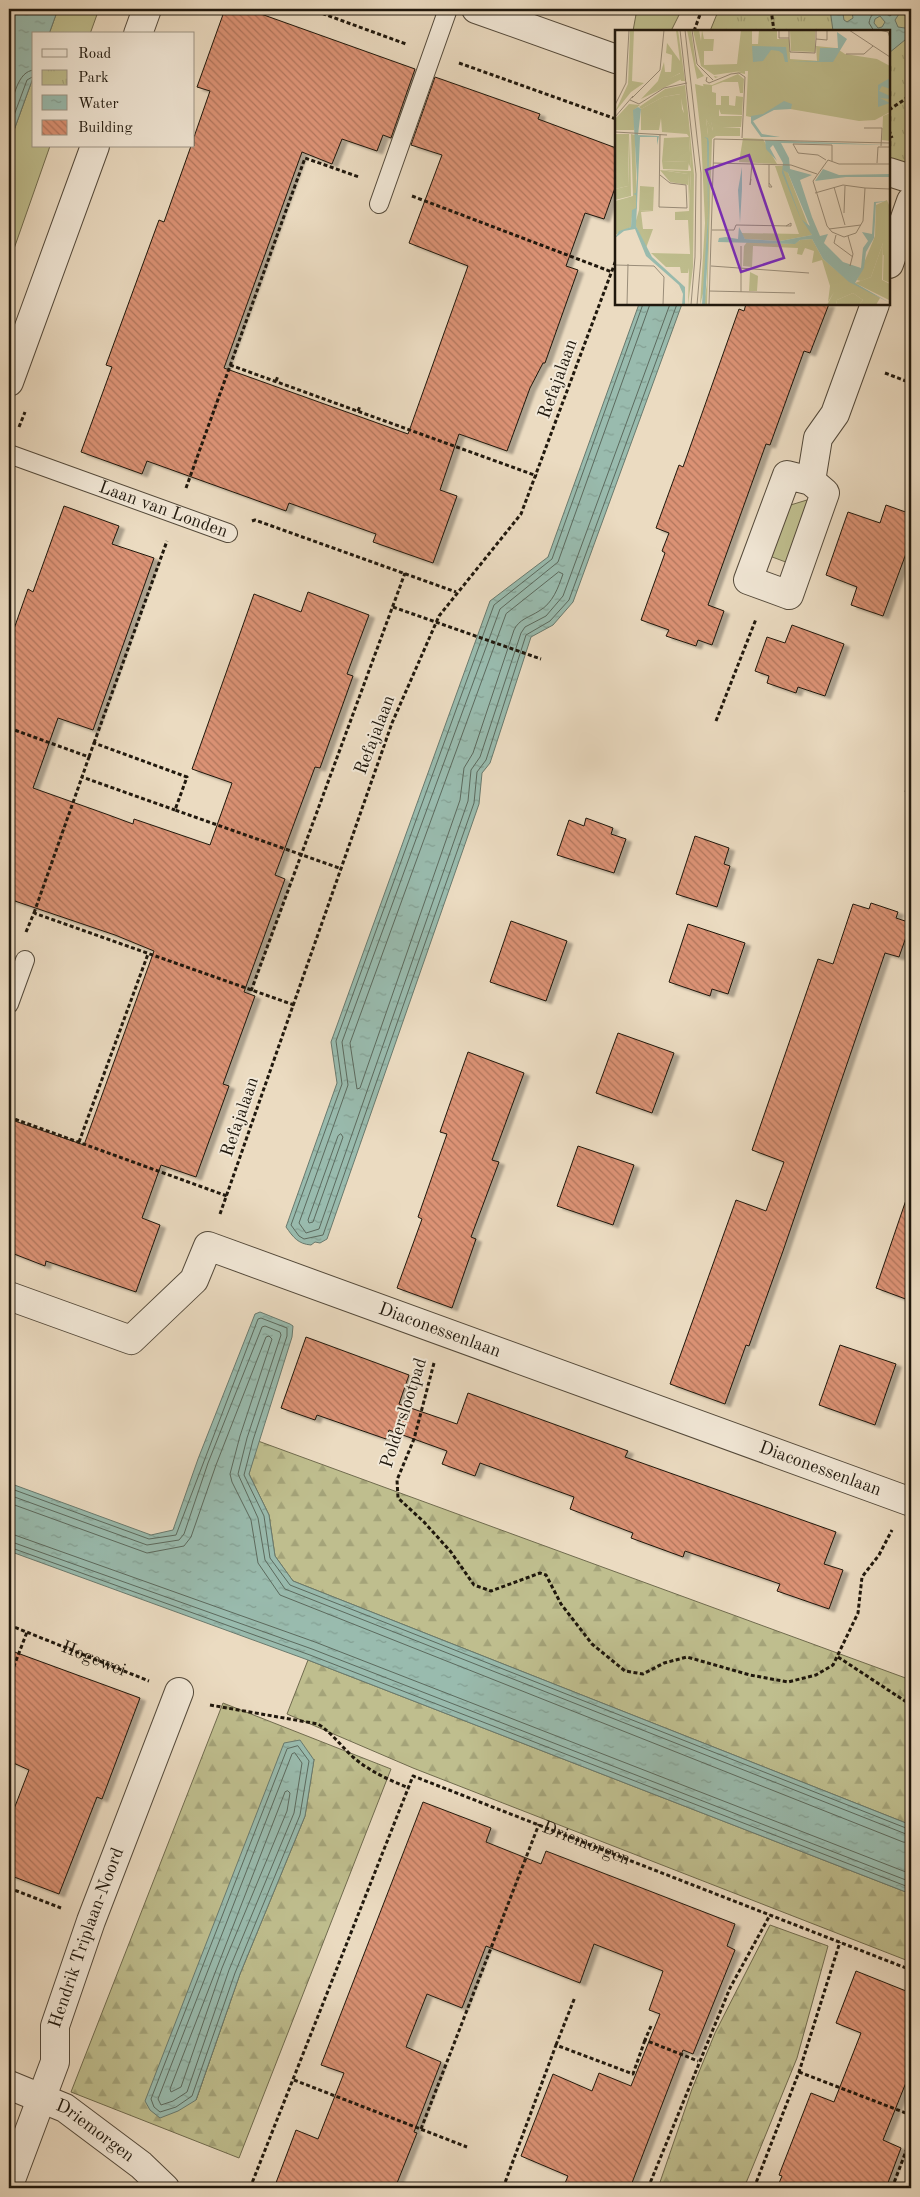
<svg xmlns="http://www.w3.org/2000/svg" width="920" height="2197" viewBox="0 0 920 2197" font-family="'Old Standard TT',serif">
  <style>
    .green { fill: #bfbe8e; stroke: #706b4e }
    .forest { fill: url(#forest-firs); stroke: #706b4e; fill-rule: evenodd }
    .park { fill: url(#park-tufts); stroke: #706b4e }
    .water { fill: url(#water-ripples); stroke: #697a6e; fill-rule: evenodd }
    .lines { fill: none; stroke-linecap: round; stroke-linejoin: round }
    .shore { stroke: #5c6a5e; stroke-width: 1 }
    .building { fill: url(#building-back-hatch); stroke: #20180d; filter: url(#shadow) }
    .service-casing { stroke: #53493a; stroke-width: 20 }
    .minor-casing { stroke: #53493a; stroke-width: 30 }
    .tertiary-casing { stroke: #53493a; stroke-width: 30 }
    .path { stroke: #20180d; stroke-width: 3; stroke-dasharray: 4 2.5; stroke-linecap: butt }
    .service { stroke: #f2e8d7; stroke-width: 18 }
    .minor { stroke: #f2e8d7; stroke-width: 28 }
    .tertiary { stroke: #f2e8d7; stroke-width: 28 }
    .labels { text-anchor: middle; dominant-baseline: central; stroke-width: 4; stroke-linejoin: round; paint-order: stroke }
    .street-label { font-size: 18px; fill: #20180d; stroke: #f2e8d7 }
    .inset-road { fill: none; stroke: #9a8d79; stroke-width: 1 }
    .view { fill: #7b2cbf; fill-opacity: 0.15; stroke: #7b2cbf; stroke-width: 2.5 }
    .inset-edge { fill: none; stroke: #20180d; stroke-width: 2.5 }
  </style>
  <defs>
    <pattern id="forest-firs" width="22" height="20" patternUnits="userSpaceOnUse" patternTransform="scale(1.25)"><rect width="22" height="20" fill="#bfbe8e"/><path d="M5 1l3.5 6h-7zM16 11l3.5 6h-7z" fill="#a4a379"/></pattern>
    <pattern id="park-tufts" width="24" height="20" patternUnits="userSpaceOnUse" patternTransform="scale(1.25)"><rect width="24" height="20" fill="#bfbe8e"/><path d="M3 7l-1-3M5 7V3M7 7l1-3M15 17l-1-3M17 17v-4M19 17l1-3" fill="none" stroke="#a4a379"/></pattern>
    <pattern id="water-ripples" width="26" height="14" patternUnits="userSpaceOnUse" patternTransform="scale(1.25)"><rect width="26" height="14" fill="#99bbae"/><path d="M2 4q2-2 4 0t4 0M15 11q2-2 4 0t4 0" fill="none" stroke="#84a094"/></pattern>
    <pattern id="building-back-hatch" width="6" height="6" patternUnits="userSpaceOnUse" patternTransform="scale(1.25)"><rect width="6" height="6" fill="#db9274"/><path d="M-1 5l2 2M0 0l6 6M5-1l2 2" fill="none" stroke="#b1765e"/></pattern>
    <filter id="shadow"><feDropShadow dx="5.5" dy="3" stdDeviation="1" flood-color="#0004"/></filter>
  </defs>
  <rect width="100%" height="100%" fill="#ebdbc1"/>
  <filter id="stains"><feTurbulence type="fractalNoise" baseFrequency=".004" numOctaves="4"/><feColorMatrix values="0 0 0 0 .2 0 0 0 0 .09 0 0 0 0 .02 0 0 0 .5 -.17"/></filter>
  <radialGradient id="worn" r=".72"><stop offset=".6" stop-color="#630" stop-opacity="0"/><stop offset="1" stop-color="#630" stop-opacity=".3"/></radialGradient>
  <!-- green -->
  <path class="green" d="M58,9H99L90,34H49Z
    M637,9H682L671,31H633Z
    M34,75V146H50L9,263V144Z
    M807,500L813,504L791,564L767,555L784,507Z"/>
  <!-- forest -->
  <path class="forest" d="M258,1441L911,1680V1825L293,1581L275,1556L269,1515L249,1474Z
    M308,1660L911,1894V1962L413,1768L287,1714Z
    M223,1703L391,1769L239,2158L71,2092ZM314,1759L305,1816L240,1974L196,2100Z
    M770,1925L828,1946L797,2058L744,2188H658L692,2089L715,2033Z"/>
  <!-- park -->
  <path class="park" d="M719,9H911V168L889,160V31H710Z"/>
  <!-- water -->
  <path class="water" d="M13,9H58L49,34H34V75L9,144V22Z
    M830,9H865L872,11L876,9H911V35L889,53V31H833ZM849,10L852,12L853,18L847,22L844,20L843,14ZM899,14H903L909,18L908,25L905,28L898,27L895,20ZM880,16L885,22L882,27L878,28L874,23L875,19Z
    M639,304H682L573,602L553,625L531,637L490,763L482,773L479,804L327,1239L320,1243L315,1242L311,1245C298,1244 293,1237 286,1227L337,1083L331,1042L490,601L548,557Z
    M260,1312L290,1324L293,1326L292,1337L249,1474L269,1515L275,1556L293,1581L911,1825V1894L308,1660L9,1551V1483L151,1535L173,1530L198,1459L255,1314Z
    M300,1740L314,1760L305,1816L240,1974L196,2100L178,2111L160,2118L150,2110L145,2101L284,1743Z"/>
  <g class="lines">
    <!-- shore -->
    <path class="shore" d="M874,31L869,23C871,10 880,10 890,16L897,10L903,9L911,14
      M9,111C14,98 17,71 34,70
      M9,129L27,80L34,76
      M643,304L552,559L494,605L336,1041L342,1084L291,1225L299,1236L304,1239L323,1235L474,803L477,772L486,760L526,635L550,621L569,600L677,304
      M650,304L558,562L500,609L342,1042L348,1085L299,1223L306,1233L319,1229L468,801L471,770L480,757L521,633L525,627L546,616L563,596L670,304
      M559,572L563,574C558,588 553,603 539,611C530,617 519,619 514,630L473,753L464,768L460,800L360,1088L357,1089L350,1043L506,614Z
      M341,1134L343,1137L313,1222L309,1223L308,1220L338,1136Z
      M9,1488L149,1539L176,1535L258,1319L261,1318L287,1328V1336L253,1440L244,1475L264,1516L270,1558L290,1585L911,1830
      M9,1495L147,1545L179,1540L184,1534L208,1463L262,1327L265,1326L280,1332L281,1335L247,1438L238,1474L258,1518L265,1560L285,1589L911,1836
      M9,1503L147,1553L184,1546L191,1537L216,1465L266,1337L269,1336L272,1339L240,1436L230,1474L232,1482L251,1520L258,1563L280,1595L903,1842L911,1843
      M9,1533L315,1642L911,1874
      M9,1541L312,1649L911,1882
      M9,1547L310,1655L911,1888
      M298,1746L309,1761L300,1815L235,1973L192,2096L176,2107L160,2112L154,2107L151,2099L287,1749Z
      M295,1753L302,1763L294,1813L229,1970L187,2092L173,2101L161,2105L158,2099L292,1754Z
      M288,1791L290,1793L287,1811L222,1968L181,2087L171,2092L170,2089L285,1792Z"/>
  </g>
  <!-- building -->
  <path class="building" d="M225,9H247L415,69L391,138L383,135L377,151L342,139L332,164L302,152L224,368L408,434L468,266L409,243L442,155L411,145L435,77L540,114L538,119L616,148V185L604,219L585,213L566,266L578,270L545,363H543L530,388L507,451L459,434L440,490L457,496L433,563L373,542L376,534L289,503L286,511L147,461L142,474L81,452L112,367L106,365L159,220L164,222L191,146H194V137L210,91L197,87Z
    M746,304H829L810,353L804,351L770,445L766,444L708,605L724,611L712,645L698,640L696,646L666,636L669,630L641,620L665,553L662,551L669,533L656,528L679,465L683,467L739,309L744,311Z
    M886,505L911,514V540L883,616L851,605L857,587L826,575L848,512L880,523Z
    M64,506L119,526L112,544L154,558L93,730L58,718L33,788L106,814L133,824L134,819L210,845L232,783L192,769L254,594L301,612L308,592L369,615L347,674L353,676L320,768L315,767L275,875L285,879L244,992L255,996L223,1084L229,1086L196,1177L161,1165L142,1218L160,1225L136,1292L46,1261L45,1266L9,1252V1119L84,1145L154,951L115,935L9,899V643L28,589L33,592Z
    M792,625L844,644L825,696L798,687L796,693L767,683L769,676L755,671L767,637L785,643Z
    M586,818L613,828L611,834L626,839L614,873L557,855L569,820L584,826Z
    M695,836L729,848L724,864L730,866L717,907L676,894Z
    M871,903L898,912L896,918L911,923L899,957L885,953L783,1251L749,1346L746,1345L725,1404L670,1384L736,1200L766,1211L784,1162L752,1150L818,959L833,964L853,904L869,909Z
    M511,921L567,941L546,1001L490,982Z
    M688,924L745,943L728,994L712,989L710,996L669,982Z
    M618,1033L674,1053L652,1113L596,1093Z
    M468,1052L524,1073L492,1160L499,1162L471,1237L476,1239L452,1308L397,1288L422,1219L418,1217L447,1134L440,1132Z
    M578,1146L634,1165L613,1225L557,1206Z
    M906,1200H911V1301L876,1288Z
    M306,1337L409,1375L399,1404L457,1424L468,1393L628,1451L625,1457L836,1532L824,1564L843,1570L829,1609L777,1591L780,1584L685,1551L683,1557L631,1538L633,1533L570,1509L574,1497L480,1463L475,1476L442,1464L447,1451L389,1430L386,1439L317,1415L315,1420L281,1408Z
    M840,1345L896,1364L875,1425L819,1405Z
    M9,1650L140,1698L102,1799L97,1797L59,1894L9,1875V1822L29,1770L9,1761Z
    M423,1802L491,1828L486,1842L541,1864L546,1851L735,1924L727,1946L735,1950L693,2054L683,2050L630,2188H563L568,2176L521,2156L553,2074L592,2091L599,2073L631,2086L660,2014L649,2010L663,1971L594,1944L580,1983L486,1946L462,2008L427,1994L406,2047L441,2062L414,2132L417,2133L395,2188H274L296,2130L318,2139L344,2073L321,2065Z
    M856,1971L911,1993V2070L883,2140L901,2148L886,2188H777L782,2176L779,2175L811,2093L834,2102L861,2033L836,2023Z"/>
  <g class="lines">
    <!-- service casing -->
    <g class="service-casing">
      <g id="service">
        <path d="M379,204L448,9"/>
        <path id="s3" d="M9,454L228,533"/>
        <path d="M9,1004L25,960"/>
      </g>
    </g>
    <!-- minor casing -->
    <g class="minor-casing">
      <g id="minor">
        <path d="M476,9L616,59"/>
        <path d="M889,172L911,179"/>
        <path d="M889,264L911,201"/>
        <path d="M787,475L811,481L825,493L789,595L748,580Z"/>
        <path d="M811,481L818,438L835,414L875,304"/>
        <path id="s4" d="M9,1296L131,1340L194,1280L208,1246L911,1502"/>
        <path id="s5" d="M9,2085L65,2108L141,2165L165,2188"/>
        <path id="s6" d="M9,2185L55,2062V2026L91,1921L179,1692"/>
      </g>
    </g>
    <!-- tertiary casing -->
    <g class="tertiary-casing">
      <path id="tertiary" d="M138,34L147,9
        M9,382L95,146"/>
    </g>
    <!-- path -->
    <g class="path">
      <path d="M310,9L406,44"/>
      <path d="M771,9L774,31"/>
      <path d="M694,31L702,9"/>
      <path d="M459,63L616,119"/>
      <path d="M889,110L911,95"/>
      <path d="M889,130L892,138"/>
      <path d="M412,196L612,272"/>
      <path d="M230,365L537,476"/>
      <path d="M885,373L911,383"/>
      <path d="M276,381L278,376"/>
      <path d="M358,411L360,406"/>
      <path d="M19,427L25,412"/>
      <path d="M186,488L305,158L359,177"/>
      <path d="M252,521L255,520L456,592"/>
      <path d="M393,607L541,659"/>
      <path d="M716,721L756,619"/>
      <path d="M9,728L89,757L82,777L175,810"/>
      <path d="M94,743L167,541"/>
      <path d="M89,757L94,743L187,777L175,810L342,869"/>
      <path d="M906,792L911,777"/>
      <path d="M34,913L82,777"/>
      <path d="M26,932L34,913L294,1005"/>
      <path d="M251,991L405,573"/>
      <path d="M9,1117L227,1196"/>
      <path d="M79,1142L148,954"/>
      <path d="M220,1214L392,723L439,616L521,514L616,260"/>
      <path d="M434,1363L414,1439L397,1480L398,1498L424,1522L451,1552L474,1585L491,1591L540,1573L546,1575L561,1604L592,1644L625,1671L643,1674L664,1663L687,1657L750,1675L788,1682L816,1675L833,1665L858,1613L862,1577L879,1555L892,1530"/>
      <path id="s1" d="M9,1625L149,1681"/>
      <path d="M838,1657L911,1705"/>
      <path d="M9,1679L27,1632"/>
      <path d="M210,1705L318,1724C332,1733 341,1746 353,1757C369,1771 389,1780 409,1788"/>
      <path d="M9,1888L61,1908"/>
      <path d="M651,2026L645,2040L698,2061"/>
      <path d="M556,2045L575,1997"/>
      <path d="M799,2072L911,2115"/>
      <path d="M294,2080L467,2147"/>
      <path d="M421,2129L539,1824"/>
      <path id="s2" d="M250,2188L413,1776L911,1970"/>
      <path d="M503,2188L556,2045L633,2074L645,2040"/>
      <path d="M648,2188L730,1988L770,1915"/>
      <path d="M754,2188L799,2072L840,1942"/>
      <path d="M892,2188L911,2138"/>
    </g>
    <!-- service -->
    <use href="#service" class="service"/>
    <!-- minor -->
    <use href="#minor" class="minor"/>
    <!-- tertiary -->
    <use href="#tertiary" class="tertiary"/>
  </g>
  <g class="labels">
    <!-- street labels -->
    <g class="street-label">
      <text transform="translate(558 379) rotate(-70)">Refajalaan</text>
      <text stroke="none"><textPath href="#s3" startOffset="164">Laan van Londen</textPath></text>
      <text transform="translate(375 735) rotate(-69)">Refajalaan</text>
      <text transform="translate(240 1117) rotate(-71)">Refajalaan</text>
      <text stroke="none"><textPath href="#s4" startOffset="500">Diaconessenlaan</textPath></text>
      <text transform="translate(404 1413) rotate(-72)">Polderslootpad</text>
      <text stroke="none"><textPath href="#s4" startOffset="905">Diaconessenlaan</textPath></text>
      <text stroke="none"><textPath href="#s1" startOffset="91">Hogewei</textPath></text>
      <text stroke="none"><textPath href="#s2" startOffset="629">Driemorgen</textPath></text>
      <text stroke="none"><textPath href="#s6" startOffset="261">Hendrik Triplaan-Noord</textPath></text>
      <text stroke="none"><textPath href="#s5" startOffset="98">Driemorgen</textPath></text>
    </g>
  </g>
  <!-- overview -->
  <g transform="translate(615 30)">
    <rect width="275" height="275" fill="#ebdbc1"/>
    <path d="M15,0H19L17,51L29,53L16,62L0,82L13,54ZM61,0H63L70,51H66L65,43L50,51V44L58,43V23H51L52,13L65,31ZM72,0H76L81,35L89,46L82,49ZM78,0H84L86,11L87,0L89,9H99L98,21H89V35L122,34L126,0H137L136,14H143L144,0H162V9H174L175,29L219,32L130,40V44L120,42L100,48L99,46L104,47L116,43L126,41L99,45L86,36ZM175,0H200V22L176,21ZM123,44L129,49L128,63H125L123,52H108L97,56V62L101,63V75H106V66H114V75L120,76L121,66L128,67L127,85L106,84L104,79V86H127L126,97H107L125,98V106H101L97,109L92,275L89,273L92,253L93,188L89,260L85,275L90,193L86,105H93L91,89L98,101L88,54L97,55ZM66,64L67,79L69,83H73L79,145L78,237L73,275L74,238L73,243H66L65,237H51L36,223L75,224L73,190H60V182L74,181L76,140L74,107L72,104L47,102L46,88L44,100H26V79L48,67ZM14,74L25,75L19,80V100H0V89ZM275,83V111L267,110L268,86ZM0,104H14L13,156L0,159ZM47,131L74,132L73,140L48,139ZM45,140L73,144V155L55,152ZM272,170L274,175L275,170V225H268V213L256,247L246,251L242,250L260,206L261,175ZM24,180L38,181L26,182L28,199H38L31,218L20,194ZM0,186H17L16,197L0,205ZM238,263L248,270L244,275H221L222,270Z" fill="#bfbe8e"/>
    <path d="M51,23H58V44H50V50L66,43L67,49L26,69L43,51L49,32L50,42H56L57,25ZM80,54L91,57L98,102L91,89L93,105H86ZM70,55L73,83H69L65,64L48,67L26,79L24,77L50,59ZM15,104L16,166L0,170V159L13,156ZM16,104L20,105L22,178L17,186H0V171L18,166ZM74,107L76,139L73,132L47,131L49,108ZM160,136H168L173,143L197,205L165,211L130,209L126,203L184,204ZM47,140L76,141L74,176L73,144ZM25,156L39,157L38,181L24,180ZM197,209L208,229L228,246L265,268L261,275H244L248,270L238,263L222,270L221,275H212L219,262L213,272L215,256L207,230L197,233L199,221L190,218L187,225L182,224L183,218L138,216L137,237L128,236L129,216L132,212L179,214L185,210ZM268,213L267,250L275,254L274,270L240,253L256,247ZM135,242L143,246L142,261H134Z" fill="#bfbe8e"/>
    <path d="M127,0H137V14L174,15L175,30L202,31L201,16L221,18L230,24L262,29L275,36V82L260,90L244,91L164,77L140,88L131,86L133,41H125ZM128,108L148,109L162,134L124,132ZM270,178H275V253L268,250Z" fill="#bfbe8e"/>
    <path d="M222,2L232,9L218,32H176L204,31L205,18H223ZM137,16L171,17L173,32H170L168,24L164,21L156,20L148,31L138,32ZM275,48V59L267,56L264,61L275,66V69L265,68L275,73L263,77V55ZM169,71L177,74L176,79L159,80L138,91L147,104L165,107H146L136,93V86L148,84ZM23,77L26,79L23,105L44,106L42,115V107H25L21,196L37,227L70,257V275H67L68,264L64,255L31,226L20,199L9,201L0,208L4,201L16,197L17,180L21,178V165L18,164L21,163L22,148L18,80ZM89,107L93,108L94,112L93,220L90,275H87L93,185L92,109ZM150,110L275,115L166,113L174,128L175,139L197,145L185,150L197,187L205,206L213,204L209,213L228,232L246,238L248,218L253,211L247,202L257,204L259,172L272,171L261,173L259,208L251,222L249,238L240,253L275,273L234,252L208,229L197,209L185,210L180,214L103,212L104,208L111,207L123,209L124,197L130,209L165,211L197,205L185,187L167,143L168,133L158,115L155,118L162,131L151,119ZM168,140L173,143L195,196L186,189ZM127,137V159L125,193L123,160ZM208,139L224,145L275,144V147H231L200,151Z" fill="#99bbae" fill-rule="evenodd"/>
    <path class="inset-road" d="M65,0L81,144L80,227L76,275M70,0L86,143V228L82,275M77,0L82,34L98,50M164,0V8H174V0M201,0V9L212,10V0M234,0L275,27M264,0L273,2L275,8M174,8L175,22L200,23L201,9M231,24H249L258,16M92,47L91,51L94,53L116,44L124,43L130,47L127,108M17,68L45,40L49,0M15,70L24,74L49,58L72,53M0,75L11,53L14,0M0,87L18,66M249,98H267L266,116M0,102L52,105M45,104L44,177L72,178L71,155L55,153L45,145M211,130L203,125L183,123L178,114L217,115V131M98,133L176,135L202,144M262,133L263,117H275M275,134H224L213,130L198,151L212,196L217,202L229,207L241,203L248,191L250,158L275,159M154,135V157H157L154,153M136,149L135,155L137,134M219,157L230,195M200,163L228,155L250,158M229,183L230,156M214,199L246,195M97,200H119L121,195L176,196V193L171,196M221,205L219,213L238,227M233,206L238,224L235,236M0,235L39,236L49,247L48,275M96,236L194,243M94,261L180,263M126,262V216M12,275L13,234M94,275L99,109L275,113"/>
    <path class="view" d="M134,125L169,228L126,242L91,140Z"/>
    <rect width="275" height="275" class="inset-edge"/>
  </g>
  <!-- margin -->
  <rect width="920" height="2197" fill="none" stroke="#ebdbc1" stroke-width="30"/>
  <rect x="10" y="10" width="900" height="2177" fill="none" stroke="#20180d" stroke-width="2.5"/>
  <rect x="15" y="15" width="890" height="2167" fill="none" stroke="#20180d"/>
  <!-- legend -->
  <rect x="32" y="32" width="162" height="115" fill="#f2e8d7" stroke="#9e9586"/>
  <rect x="42" y="49" width="25" height="8" fill="#f2e8d7" stroke="#9e9586"/>
  <text x="78" y="58" font-size="15" fill="#20180d">Road</text>
  <rect x="42" y="70" width="25" height="15" fill="url(#park-tufts)" stroke="#9e9586"/>
  <text x="78" y="82" font-size="15" fill="#20180d">Park</text>
  <rect x="42" y="95" width="25" height="15" fill="url(#water-ripples)" stroke="#9e9586"/>
  <text x="78" y="108" font-size="15" fill="#20180d">Water</text>
  <rect x="42" y="120" width="25" height="15" fill="url(#building-back-hatch)" stroke="#9e9586"/>
  <text x="78" y="132" font-size="15" fill="#20180d">Building</text>
  <rect width="100%" height="100%" filter="url(#stains)"/>
  <rect width="100%" height="100%" fill="url(#worn)"/>
</svg>
